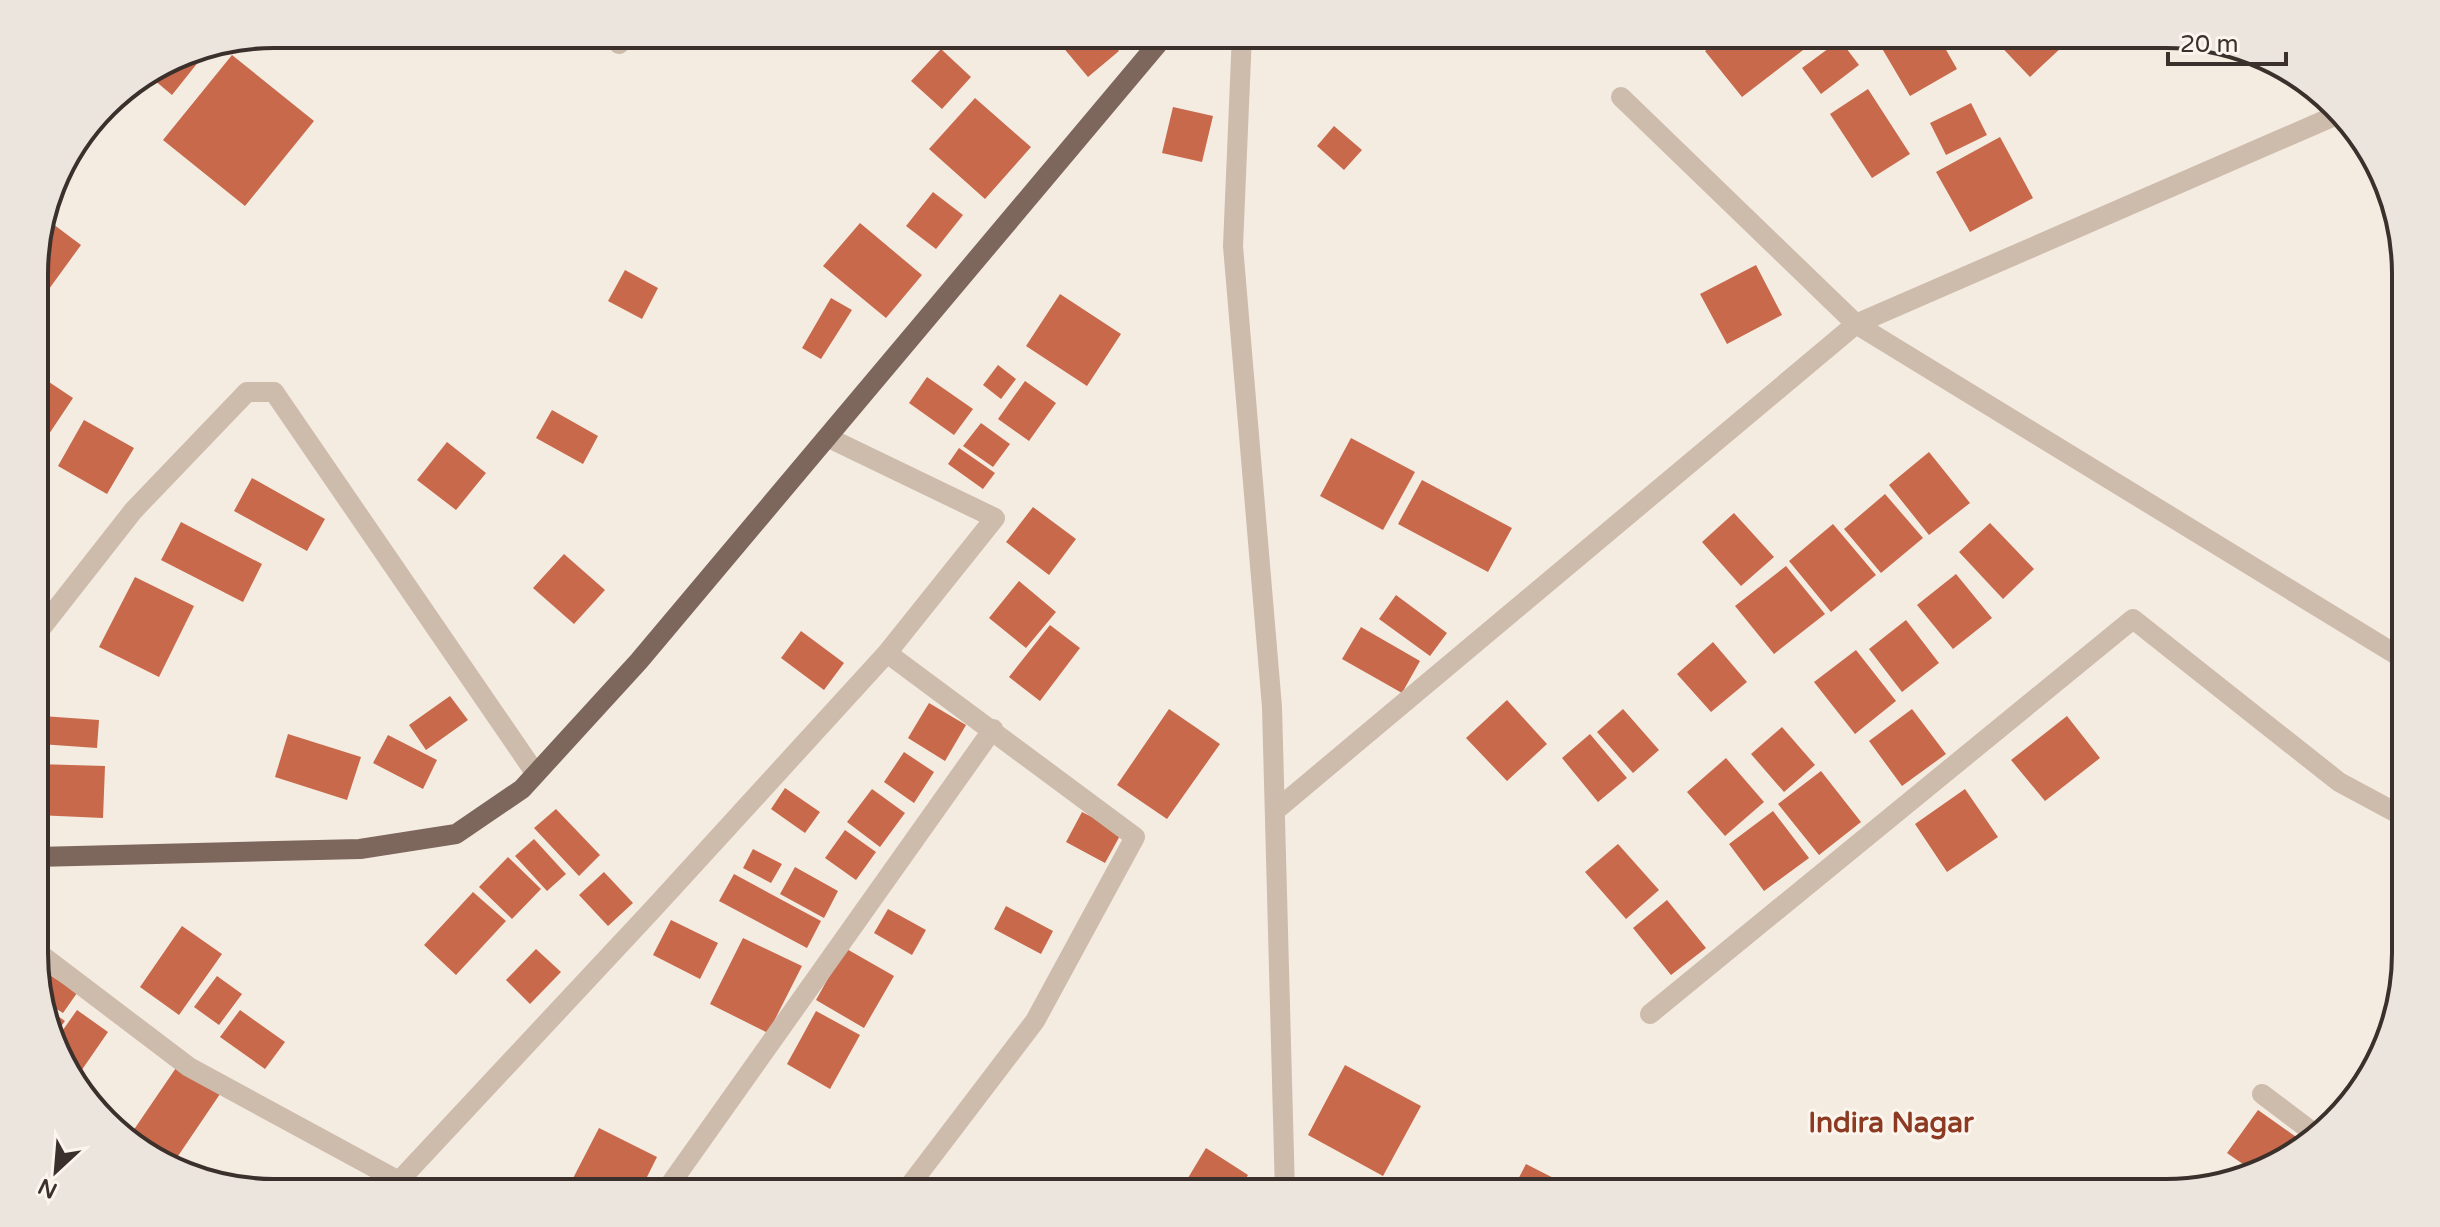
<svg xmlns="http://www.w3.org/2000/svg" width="2440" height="1227" viewBox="0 0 2440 1227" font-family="'Varela Round',sans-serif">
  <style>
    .building { fill: #c8694b }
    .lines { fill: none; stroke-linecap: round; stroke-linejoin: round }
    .minor { stroke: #cdbbac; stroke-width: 20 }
    .major { stroke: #7d675c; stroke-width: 20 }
    .labels { text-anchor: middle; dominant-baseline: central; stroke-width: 6; stroke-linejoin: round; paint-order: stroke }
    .neighbourhood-label { font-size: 28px; font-weight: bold; fill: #8c3b22; stroke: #fbf5ee }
    .rim { fill: none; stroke: #3b302b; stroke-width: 4 }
  </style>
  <rect width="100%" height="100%" fill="#f4ebe1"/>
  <!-- building -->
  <path class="building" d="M1062,34H1105L1119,51L1088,77L1056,39Z
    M1728,34H1824L1742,97L1705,51Z
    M1898,34H1937L1957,69L1910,96L1880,45Z
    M1993,34H2051L2063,46L2030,77L1991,36Z
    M1840,40L1859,65L1821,94L1802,68Z
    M211,46L172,95L147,74L183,52Z
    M941,49L971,77L942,109L911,81Z
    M232,55L314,121L245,206L163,140Z
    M1868,89L1910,154L1872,178L1830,114Z
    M975,98L1031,147L985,199L929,149Z
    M1971,103L1987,135L1946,155L1930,123Z
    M1173,107L1213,116L1202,162L1162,153Z
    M1334,126L1362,150L1344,170L1317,146Z
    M2000,137L2033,198L1970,232L1936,172Z
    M933,192L963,215L936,249L906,226Z
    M45,218L81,245L41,300L35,295V258Z
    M860,223L922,275L886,318L823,266Z
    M1756,265L1782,315L1727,344L1700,294Z
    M625,270L658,288L642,319L608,301Z
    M1060,294L1121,334L1087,386L1026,346Z
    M831,298L852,310L821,359L802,348Z
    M998,365L1016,379L1001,399L983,385Z
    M927,377L973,409L954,435L909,403Z
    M1025,381L1056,403L1029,441L998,419Z
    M49,382L73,398L47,437L35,429V404Z
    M552,410L598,436L583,464L536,438Z
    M84,420L134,448L107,494L58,466Z
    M981,423L1010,444L993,467L963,446Z
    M1351,438L1415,472L1383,530L1320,496Z
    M447,442L486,473L456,510L417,480Z
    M959,448L995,473L983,489L948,464Z
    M1929,452L1970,503L1929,535L1889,485Z
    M252,478L325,519L307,551L234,511Z
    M1422,480L1512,528L1488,572L1398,524Z
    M1885,494L1923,538L1881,573L1844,529Z
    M1033,507L1076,539L1049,575L1006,542Z
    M1734,513L1774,557L1741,586L1702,542Z
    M181,522L262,564L243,602L161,560Z
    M1990,523L2034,569L2003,599L1959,552Z
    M1833,524L1876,575L1831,612L1789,561Z
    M564,554L605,590L574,624L533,588Z
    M1786,566L1825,614L1774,654L1735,606Z
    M1956,574L1992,618L1953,649L1917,605Z
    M135,577L194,606L159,677L99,647Z
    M1019,581L1056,612L1026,648L989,618Z
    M1396,595L1447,633L1430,656L1379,619Z
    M1906,620L1939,663L1902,692L1869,649Z
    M1050,625L1080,648L1040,701L1009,677Z
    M1361,627L1420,661L1402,693L1342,659Z
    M801,631L844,663L824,690L781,658Z
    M1713,642L1747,682L1711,712L1677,674Z
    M1856,650L1896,701L1855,734L1814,682Z
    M450,696L468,720L426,750L409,725Z
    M1507,700L1547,744L1507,781L1466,738Z
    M929,703L966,725L945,761L908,738Z
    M1169,709L1220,744L1167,819L1117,785Z
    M1623,709L1659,750L1633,773L1597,732Z
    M1912,709L1946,754L1902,786L1869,741Z
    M42,716L99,720L97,748L40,744Z
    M2067,716L2100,758L2045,801L2011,760Z
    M1782,727L1815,765L1784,792L1751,754Z
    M288,734L361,757L347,800L275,777Z
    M1590,734L1627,778L1598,802L1562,758Z
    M388,735L437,760L423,789L373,763Z
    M904,752L934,772L914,803L884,782Z
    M1726,758L1764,802L1725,836L1687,792Z
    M36,764L105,766L103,818L36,815Z
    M1821,771L1861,822L1819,855L1778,804Z
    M785,788L820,812L805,833L771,809Z
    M872,789L905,813L880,847L847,822Z
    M1965,789L1998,837L1947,872L1915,824Z
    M556,809L600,855L579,876L534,828Z
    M1773,811L1809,858L1764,891L1729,844Z
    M1082,812L1122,832L1105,863L1066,842Z
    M845,830L876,852L856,880L825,858Z
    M534,839L566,874L547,891L515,856Z
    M1618,844L1659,890L1626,919L1585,872Z
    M753,849L782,864L771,883L743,868Z
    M508,857L541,889L512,919L479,887Z
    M795,867L838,891L824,918L780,894Z
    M604,872L633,903L608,926L579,895Z
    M734,874L821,921L807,948L719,901Z
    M473,892L506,921L456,975L424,945Z
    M1667,900L1706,948L1671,975L1633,928Z
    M1006,906L1053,931L1041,954L994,929Z
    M888,909L926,930L912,955L874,933Z
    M671,920L718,943L700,979L653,955Z
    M182,926L222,954L179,1015L140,987Z
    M743,938L802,966L768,1033L710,1004Z
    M845,948L894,976L864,1028L816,1000Z
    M536,949L561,972L530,1004L506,980Z
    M38,967L77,993L63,1013L42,1000L36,985Z
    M217,976L242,994L219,1025L194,1007Z
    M46,1008L65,1021L56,1033Z
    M77,1010L108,1032L79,1074L71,1068L58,1037Z
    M240,1010L285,1042L265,1069L220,1037Z
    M816,1011L860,1035L830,1089L787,1064Z
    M178,1065L220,1094L176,1159L133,1131Z
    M1345,1065L1421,1106L1383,1176L1308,1135Z
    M2357,1076L2363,1080L2336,1110L2335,1109Z
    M2258,1110L2306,1144L2299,1153L2250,1169L2227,1153Z
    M599,1128L657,1157L639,1193H577L568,1188Z
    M139,1142L170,1162L167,1167L138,1144Z
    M1206,1148L1248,1175L1237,1193H1179Z
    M1526,1164L1573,1188L1571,1193H1511Z"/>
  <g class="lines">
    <!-- minor -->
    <path class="minor" d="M1242,34L1233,246L1272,707L1285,1193
      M619,44L630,34
      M1621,97L1856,324L2405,660
      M829,438L995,518L887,653L1135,837L1035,1021L904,1193
      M35,636L133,511L247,392H274L536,774
      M1276,810L1856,324L2339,114
      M36,951L189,1067L399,1181L429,1193
      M1650,1014L2133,619L2339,782L2406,818
      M2262,1094L2315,1134
      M393,1193L399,1181L654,908L887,653
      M664,1193L993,729"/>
    <!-- major -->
    <path class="major" d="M36,857L360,849L456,834L522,789L639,661L1166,34"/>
  </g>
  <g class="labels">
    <!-- neighbourhood labels -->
    <g class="neighbourhood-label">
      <text x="1891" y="1123">Indira Nagar</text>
    </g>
  </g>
  <!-- crop -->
  <path d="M0 0H2440V1227H0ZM274 48H2166A226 226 0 0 1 2392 274V953A226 226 0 0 1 2166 1179H274A226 226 0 0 1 48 953V274A226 226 0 0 1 274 48Z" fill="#ece5de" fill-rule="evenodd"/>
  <path class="rim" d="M274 48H2166A226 226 0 0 1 2392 274V953A226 226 0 0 1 2166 1179H274A226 226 0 0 1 48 953V274A226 226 0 0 1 274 48Z"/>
  <!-- north arrow -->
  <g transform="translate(56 1171) rotate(206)" stroke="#fbf5ee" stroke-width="6" paint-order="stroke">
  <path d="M0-6L14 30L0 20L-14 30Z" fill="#3b302b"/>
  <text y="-12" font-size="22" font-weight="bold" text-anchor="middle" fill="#3b302b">N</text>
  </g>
  <!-- scale -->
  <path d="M2168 52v12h118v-12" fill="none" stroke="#3b302b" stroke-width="4"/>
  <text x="2180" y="52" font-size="24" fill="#3b302b" stroke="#fbf5ee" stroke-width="6" paint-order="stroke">20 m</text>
</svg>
